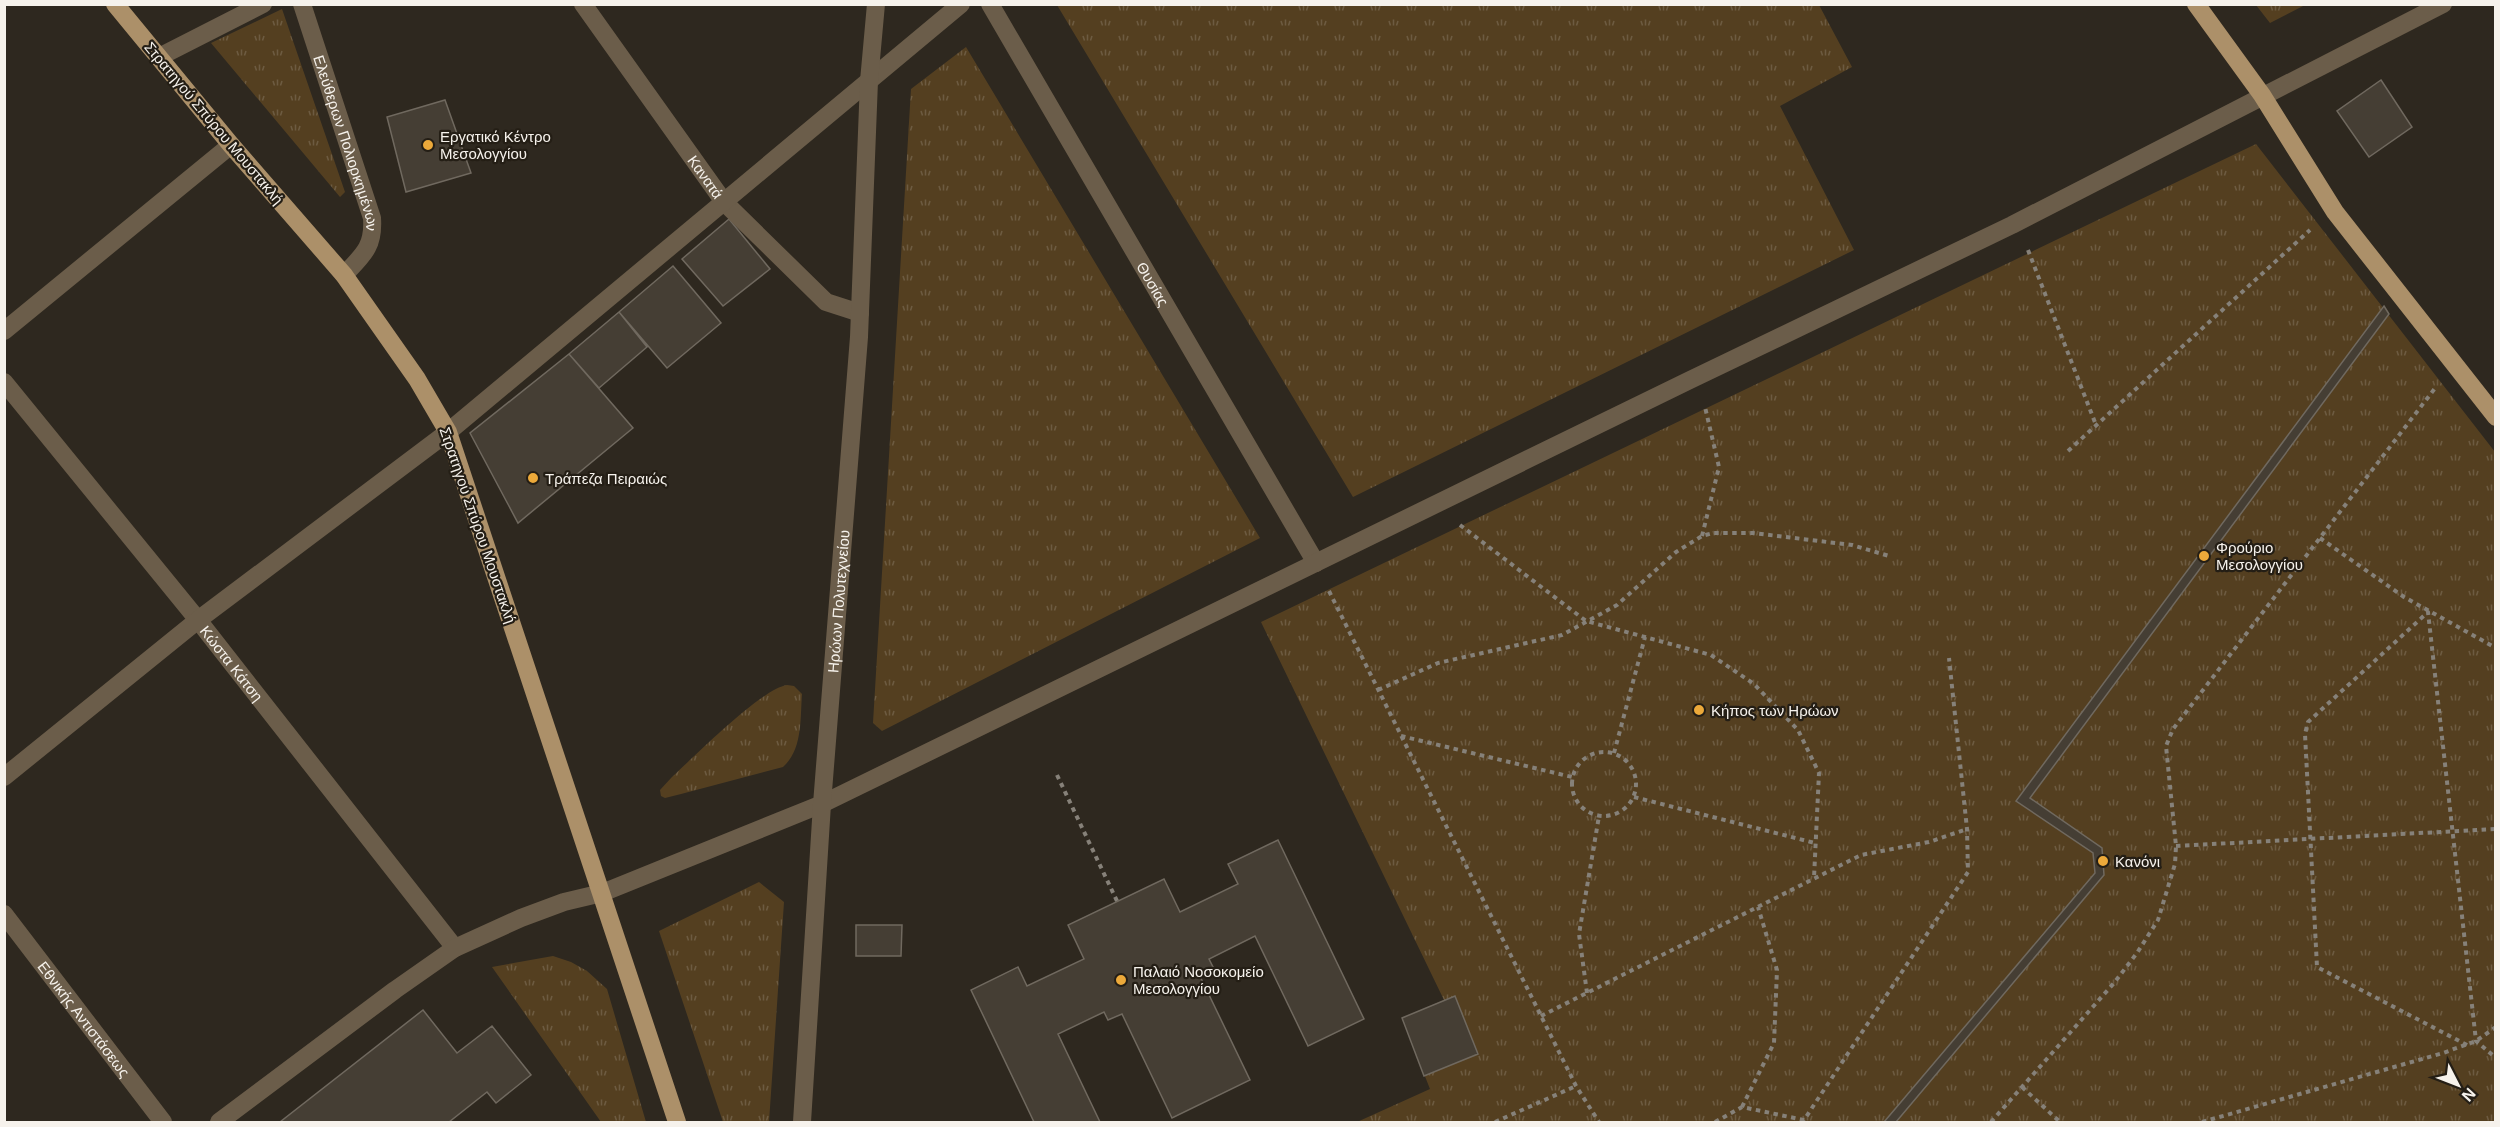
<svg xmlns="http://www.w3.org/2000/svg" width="2500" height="1127" viewBox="0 0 2500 1127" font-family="Arial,sans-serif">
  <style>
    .grass { fill: url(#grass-tufts) }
    .building { fill: #453e34; stroke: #70695f; stroke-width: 1.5 }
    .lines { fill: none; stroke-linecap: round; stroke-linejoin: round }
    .path { stroke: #868179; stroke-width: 4; stroke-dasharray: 4.5 4.5; stroke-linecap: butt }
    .minor { stroke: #6b5d4a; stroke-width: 18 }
    .major { stroke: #ac9069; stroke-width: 18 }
    .poi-dot { fill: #eca93a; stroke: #241e15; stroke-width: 2 }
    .labels { text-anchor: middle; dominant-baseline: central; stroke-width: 4.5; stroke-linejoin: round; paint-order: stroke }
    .street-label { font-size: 15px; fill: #f6f2ec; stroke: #241e15 }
    .poi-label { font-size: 15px; fill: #f6f2ec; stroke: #241e15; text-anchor: start }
  </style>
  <defs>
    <pattern id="grass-tufts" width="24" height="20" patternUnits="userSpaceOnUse" patternTransform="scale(1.5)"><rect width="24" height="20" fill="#543f20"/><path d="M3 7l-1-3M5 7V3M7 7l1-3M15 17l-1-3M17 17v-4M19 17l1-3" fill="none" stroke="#6d5b41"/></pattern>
  </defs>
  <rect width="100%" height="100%" fill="#2e281f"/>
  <!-- grass -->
  <path class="grass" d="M1057,5H1819L1852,67L1780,106L1854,250L1353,497Z
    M2256,5H2305L2270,23Z
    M282,9L345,192L340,197L211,43Z
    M966,47L1260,538L882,731L873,723L911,89Z
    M2256,144L2495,452V1122H1357L1430,1089L1402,1018L1444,1000L1261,622Z
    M787,685L794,686L802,694C800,719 803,749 783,767L681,794L665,798L661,796L660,790L672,777C695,756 761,689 787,685Z
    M759,882L784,902L769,1122H723L659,931Z
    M553,956L571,962L587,971L607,989L646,1122H601L492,967Z"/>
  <!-- building -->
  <path class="building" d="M2381,80L2412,127L2369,157L2337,111Z
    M445,100L471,173L406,192L387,117Z
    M729,219L770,269L723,306L682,259Z
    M673,266L721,323L667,368L619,312Z
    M2384,306L2389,314L2030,798L2102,848L2104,875L1896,1122H1884L2095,873L2093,853L2016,801Z
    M619,312L647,347L599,388L569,354Z
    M569,354L633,428L518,523L470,433Z
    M1278,840L1364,1019L1308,1046L1255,936L1209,959L1213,967L1199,974L1250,1080L1172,1118L1122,1014L1108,1020L1104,1012L1058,1034L1100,1122H1034L971,990L1018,967L1027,986L1084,959L1068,925L1164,879L1180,912L1238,884L1228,864Z
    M856,925H902L901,956H856Z
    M1455,996L1478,1054L1424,1076L1402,1018Z
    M423,1010L457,1053L492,1026L531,1075L496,1103L487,1092L449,1122H280Z"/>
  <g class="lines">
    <!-- path -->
    <path class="path" d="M2028,250L2096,425
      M2068,451L2310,230
      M1460,525L1586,621L1711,655L1754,684L1798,730L1819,773L1814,878
      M1702,536L1719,467L1705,407
      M2320,538L2404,597L2496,648
      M1329,591L1576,1086L1599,1122
      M1378,690L1438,663L1562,635L1617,605L1676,552L1702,536L1713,533H1753L1852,545L1889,556
      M1401,736L1572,777
      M1572 784a32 32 0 1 1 64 0a32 32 0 1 1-64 0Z
      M1614,753L1645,637
      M1057,775L1117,901
      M1634,797L1815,843
      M2176,846L2496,829
      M1587,993L1579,934L1599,816
      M1541,1016L1861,855L1929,842L1967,829
      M2467,1045L2317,967L2305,734L2308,722L2428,612L2476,1041L2496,1058
      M2022,1087L2060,1122
      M1742,1107L1774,1043L1777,970L1758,907
      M1495,1122L1576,1086
      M1715,1122L1742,1107L1804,1120L1968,872L1967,829L1949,658
      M1991,1122L2114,983L2137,953L2158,920L2175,864L2176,846L2166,746L2173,729L2436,387
      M2202,1122L2443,1053L2476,1041L2496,1027"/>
    <!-- minor -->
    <g class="minor">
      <path id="s1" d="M302,4L372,218C374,247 363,255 344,275"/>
      <path id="s2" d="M583,4L724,202L826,302L860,313"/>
      <path id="s3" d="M990,4L1316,563"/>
      <path d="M159,57L263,4"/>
      <path d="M4,331L231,145"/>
      <path id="s4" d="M4,382L198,620L455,948"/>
      <path d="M4,777L198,620L448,432L961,4"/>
      <path id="s5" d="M4,914L163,1122"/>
      <path d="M219,1122L395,990L455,948L521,918L564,902L602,893L822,804L1690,380L2012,225L2443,4"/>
      <path id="s6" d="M802,1122L822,804L859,337L869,81L876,4"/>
    </g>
    <!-- major -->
    <path class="major" d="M115,4L231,145L344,275L417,379L448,432L677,1122
      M2196,4L2262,95L2335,212L2496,417"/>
  </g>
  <!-- markers -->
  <g class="poi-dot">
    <circle cx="428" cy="145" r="6"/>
    <circle cx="533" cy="478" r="6"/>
    <circle cx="2204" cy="556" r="6"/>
    <circle cx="1699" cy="710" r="6"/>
    <circle cx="2103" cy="861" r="6"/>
    <circle cx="1121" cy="980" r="6"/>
  </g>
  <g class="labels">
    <!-- street labels -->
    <g class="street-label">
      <text transform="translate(214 123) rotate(50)">Στρατηγού Σπύρου Μουστακλή</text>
      <text stroke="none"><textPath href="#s1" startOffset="146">Ελεύθερων Πολιορκημένων</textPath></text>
      <text stroke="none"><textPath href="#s2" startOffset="212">Κανατά</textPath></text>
      <text stroke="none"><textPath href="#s3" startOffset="324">Θυσίας</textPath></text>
      <text transform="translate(478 525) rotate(71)">Στρατηγού Σπύρου Μουστακλή</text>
      <text stroke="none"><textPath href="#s6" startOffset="522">Ηρώων Πολυτεχνείου</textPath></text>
      <text stroke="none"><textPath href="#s4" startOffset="362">Κώστα Κάτση</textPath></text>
      <text stroke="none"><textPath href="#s5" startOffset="132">Εθνικής Αντιστάσεως</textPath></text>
    </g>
    <!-- poi labels -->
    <g class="poi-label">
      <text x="440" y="136">Eργατικό Κέντρο<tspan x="440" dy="17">Μεσολογγίου</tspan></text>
      <text x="545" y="478">Τράπεζα Πειραιώς</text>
      <text x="2216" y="547">Φρούριο<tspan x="2216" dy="17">Μεσολογγίου</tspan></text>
      <text x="1711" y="710">Κήπος των Ηρώων</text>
      <text x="2115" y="861">Κανόνι</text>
      <text x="1133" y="971">Παλαιό Νοσοκομείο<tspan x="1133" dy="17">Μεσολογγίου</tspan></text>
    </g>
  </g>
  <!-- border -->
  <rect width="2500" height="1127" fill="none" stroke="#f6f2ec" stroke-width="12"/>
  <!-- north arrow -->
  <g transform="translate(2458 1085) rotate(132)" stroke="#241e15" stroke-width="4.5" paint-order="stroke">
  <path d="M0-4.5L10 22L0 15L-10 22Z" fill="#f6f2ec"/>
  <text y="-9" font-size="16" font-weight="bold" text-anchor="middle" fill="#f6f2ec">N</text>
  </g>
</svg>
